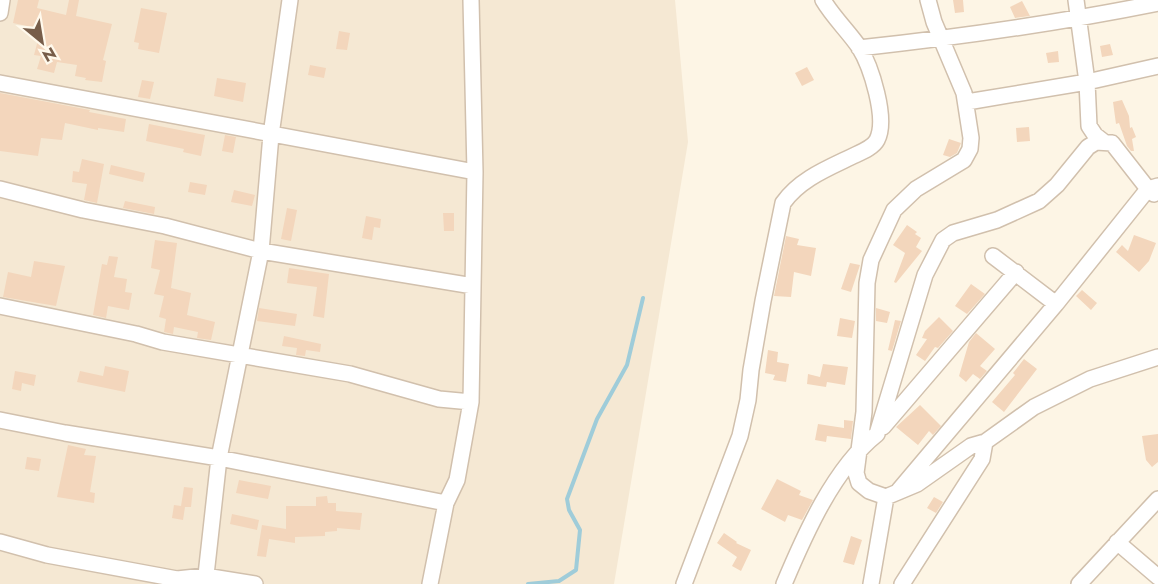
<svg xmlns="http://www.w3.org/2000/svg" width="1158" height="584" viewBox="0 0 1158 584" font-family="Jost,sans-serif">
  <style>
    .residential { fill: #f5e8d3 }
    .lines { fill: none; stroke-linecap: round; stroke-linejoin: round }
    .stream { stroke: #9fccd9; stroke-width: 4 }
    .building { fill: #f3d6bc }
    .minor-casing { stroke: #d1c0ad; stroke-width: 18 }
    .minor { stroke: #fff; stroke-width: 15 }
  </style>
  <rect width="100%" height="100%" fill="#fdf5e5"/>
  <!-- residential -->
  <path class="residential" d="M0,0H675L688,142L614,584H0Z"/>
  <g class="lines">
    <!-- stream -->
    <path class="stream" d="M528,584L559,581L576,570L580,530L569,510L567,499L597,419L627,365L643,298"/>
  </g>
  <!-- building -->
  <path class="building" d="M18,0H39L37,8L66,15L69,0H79L76,16L112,24L103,60L106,61L102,82L85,80L86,78L75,76L77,65L57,62L54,73L37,69L41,56L34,55L41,29L13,23Z
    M953,0H963L964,12L955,13Z
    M1022,1L1030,16L1015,18L1010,7Z
    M141,8L167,13L159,53L138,49L139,43L134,42Z
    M339,31L350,33L347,50L336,49Z
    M1110,44L1113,55L1102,57L1100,46Z
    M1058,51L1059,62L1048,63L1046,53Z
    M310,65L326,68L324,78L308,75Z
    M807,67L814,80L802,86L795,73Z
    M217,78L246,83L243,102L214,96Z
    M142,80L154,82L150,99L138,97Z
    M0,93L90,110L89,112L126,119L124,132L98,128V130L65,123L62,140L41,138L38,156L0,151Z
    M1122,100L1129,116L1130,128L1132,127L1136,137L1132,139L1134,151H1131L1127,146L1119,123L1116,124L1113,102Z
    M149,124L205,135L201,156L183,152L184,149L146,141Z
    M1029,127L1030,141L1017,142L1016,128Z
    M225,135L236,137L233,153L222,151Z
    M949,139L961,143L957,153L950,157L943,155Z
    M82,159L104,164L97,203L84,200L87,184L72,182L73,171L79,172Z
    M111,165L145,173L143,182L109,174Z
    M190,182L207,185L205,195L188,192Z
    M234,190L255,195L252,206L231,202Z
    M125,201L155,207L154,214L123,208Z
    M287,208L297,210L291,241L281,239Z
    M443,213H454V231H444Z
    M366,216L381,219L380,228L374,227L372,240L362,238Z
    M907,225L917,232L915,234L921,238L916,247L922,251L896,283L894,282L905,253L893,245Z
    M1134,235L1156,243L1149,261L1139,272L1116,252L1122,245L1128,251Z
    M786,236L799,239L797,245L816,248L811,276L794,272L791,297L774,296Z
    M155,240L177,243L171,288L191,293L187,315L215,322L211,340L197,338L198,332L174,327L173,334L164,332L166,319L159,317L164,296L154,294L160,270L151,268Z
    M109,256L118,257L114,277L127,279L125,292L132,293L129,310L108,306L106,318L93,315L102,264L107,265Z
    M34,261L65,266L56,306L3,297L8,272L31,277Z
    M850,263L860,265L851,292L841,289Z
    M289,268L329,274L324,318L313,316L317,287L287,283Z
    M971,284L985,294L967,314L955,306Z
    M1082,290L1097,303L1091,310L1076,296Z
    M259,308L297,314L295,326L257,321Z
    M876,308L890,312L887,323L876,321Z
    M939,317L953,331L938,348L935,347L925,361L916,355L927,339L922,338L925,331Z
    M840,318L855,321L852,338L837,336Z
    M895,320L901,321L892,351L888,350Z
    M976,333L995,349L980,366L987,371L980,379L973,374L966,382L959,376L969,342Z
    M284,336L321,344L320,352L306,350L305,356L296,355L297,348L282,346Z
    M768,350L778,352L777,362L789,364L786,382L773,380L775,375L765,373Z
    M1024,359L1037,369L1004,412L992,402L1015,375L1013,373Z
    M823,364L848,367L845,385L827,382L826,387L807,384L808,374L820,377Z
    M105,366L129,371L125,392L77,382L80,371L103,376Z
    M15,371L36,375L34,386L22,383L21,391L12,389Z
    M920,405L941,426L933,435L929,431L918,445L896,427Z
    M844,420L853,421L851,439L827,436L826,442L815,440L818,424L844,428Z
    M1158,434V462L1152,467L1146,460L1142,436Z
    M68,445L86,449L84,455L96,456L90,492L95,493L94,503L57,497Z
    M27,457L41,459L39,471L25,469Z
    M777,479L801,491L799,495L813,500L802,520L788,515L785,522L761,509Z
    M239,480L271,486L268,499L236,493Z
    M184,487L193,488L191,507H185L183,520L172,518L174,505L181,506Z
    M327,496L328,503H336V511L362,513L360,530L337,528V531L325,532V536L295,537V543L269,539L266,557L257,556L262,525L286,529V506H316V497Z
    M934,497L943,502L936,513L927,508Z
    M232,514L259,520L257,530L230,524Z
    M724,533L737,542L736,543L751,550L741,571L732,566L737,557L717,543Z
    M851,536L862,540L854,565L843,562Z"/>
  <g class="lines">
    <!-- minor casing -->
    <g class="minor-casing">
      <path id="minor" d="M1076,0L1087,82L1089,126L1095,135L1104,142
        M0,13L2,0
        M859,48C960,37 1059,23 1158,3
        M0,83L475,172
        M967,102L1087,82L1158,66
        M0,189L83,210L165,226L261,251L473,286
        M993,256L1056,304
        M0,306L136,334L163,342L350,374L439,399L471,402
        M0,420L65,433L219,458L446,503
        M883,427L1016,272
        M985,442L1034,407L1090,379L1158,357
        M899,490L1056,304L1148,189L1154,194
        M0,542L47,555L177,579L205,576L255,584
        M1117,542L1158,577
        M205,584L219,458L261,251L271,135L290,0
        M430,584L446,503L457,480L471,402L475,172L471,0
        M684,584L740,436L748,400L751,370L763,301L783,203C799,180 826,169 851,157C859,153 873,148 877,140C888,119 871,66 859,47C848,31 833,17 823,0
        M784,584C805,534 834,468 877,434L925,275L943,240L953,233L997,220L1039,201L1057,185L1088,147L1096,142L1112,143L1148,189L1158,186
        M871,584L886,497
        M902,584L982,459L985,442L971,446L917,484L886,497L869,491L859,483L856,473L864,412L867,283L871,260L894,210L916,189L964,160L970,149L971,138L964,93L934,22L928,0
        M1079,584L1158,499"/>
    </g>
    <!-- minor -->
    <use href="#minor" class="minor"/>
  </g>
  <!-- north arrow -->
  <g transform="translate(42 42) rotate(150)" stroke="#fff9ec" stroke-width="4.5" paint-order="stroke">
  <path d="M0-4.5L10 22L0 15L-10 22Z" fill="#775d49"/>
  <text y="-9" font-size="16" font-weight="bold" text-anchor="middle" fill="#775d49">N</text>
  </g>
</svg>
